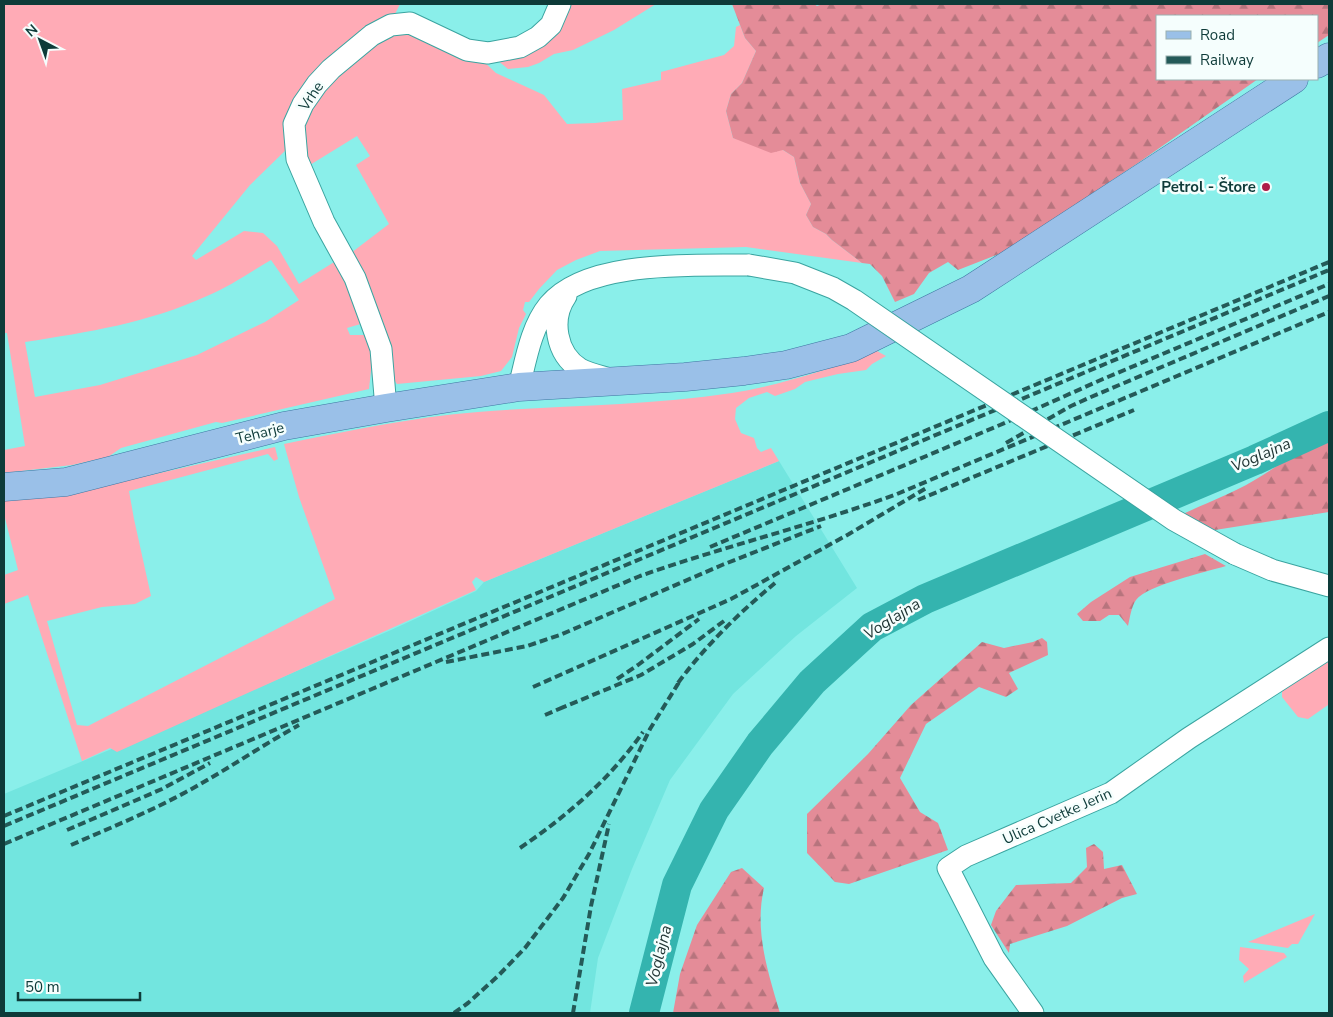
<svg xmlns="http://www.w3.org/2000/svg" width="1333" height="1017" viewBox="0 0 1333 1017" font-family="'Nunito Sans',sans-serif">
  <style>
    .built { fill: #72e5df }
    .grass { fill: #ffabb6; fill-rule: evenodd }
    .forest { fill: url(#forest-firs) }
    .lines { fill: none; stroke-linecap: round; stroke-linejoin: round }
    .river { stroke: #34b4af; stroke-width: 30 }
    .minor-casing { stroke: #3aa4a0; stroke-width: 23 }
    .major-casing { stroke: #3d76a1; stroke-width: 29 }
    .minor { stroke: #fff; stroke-width: 21 }
    .major { stroke: #9ac0e8; stroke-width: 28 }
    .rail { stroke: #245a58; stroke-width: 4; stroke-dasharray: 8 4; stroke-linecap: butt }
    .minor-bridge-casing { stroke: #3aa4a0; stroke-width: 23; stroke-linecap: butt }
    .minor-bridge { stroke: #fff; stroke-width: 21 }
    .poi-dot { fill: #ae1b47; stroke: #f5fefd; stroke-width: 2 }
    .labels { text-anchor: middle; dominant-baseline: central; stroke-width: 5; stroke-linejoin: round; paint-order: stroke }
    .street-label { font-size: 15px; fill: #0e3b39; stroke: #f5fefd }
    .poi-label { font-size: 15px; font-weight: bold; fill: #0e3b39; stroke: #f5fefd; text-anchor: end }
    .water-label { font-size: 16px; font-style: italic; fill: #1f3433; stroke: #f5fefd }
  </style>
  <defs>
    <pattern id="forest-firs" width="22" height="20" patternUnits="userSpaceOnUse" patternTransform="scale(1.25)"><rect width="22" height="20" fill="#e48c98"/><path d="M5 1l3.5 6h-7zM16 11l3.5 6h-7z" fill="#b7747d"/></pattern>
  </defs>
  <rect width="100%" height="100%" fill="#8aefea"/>
  <!-- built -->
  <path class="built" d="M779,461L857,588L796,636L733,694L670,780L632,869L598,958L590,1013H4V794L262,686L391,630L476,591L484,582Z"/>
  <!-- grass -->
  <path class="grass" d="M4,4H400L395,14L379,23L326,69L289,147L250,185L192,256L196,260L244,231L263,233L277,246L299,284L339,259L364,323L347,328L350,335H368L373,352L369,389L222,423L216,422L121,448L108,457L72,465L4,473V450L25,446L7,333H4ZM271,260L299,300L265,322L197,355L100,385L35,397L25,342C89,332 148,323 207,296C229,287 250,272 271,260Z
    M567,4H656L614,30L573,50L554,54L539,63L528,67L508,69L497,60Z
    M740,25L745,38L756,51L742,83L731,94L726,111L733,138L783,150L794,157L800,183L811,204L806,215L813,227L826,234L832,240L862,263L746,247L600,251L576,260L557,270L539,289L529,302H525L523,310L526,314L519,328L512,357L501,371L481,376L397,384L392,377L347,256L389,224L356,165L370,156L357,136L305,168L299,137L310,101L371,41L405,27L481,59L496,73L544,95L567,124L595,123L623,120L622,89L661,80V72L724,55L734,46L736,27Z
    M877,351L886,356L872,364L866,370L838,374L805,382L795,389L775,396L767,392L749,398L736,408L735,419L741,433L754,438L757,448L761,452L771,448L779,461L484,582L476,577L472,582L476,590L117,752L110,748L82,761L28,595L4,604V575L18,570L4,514V497L76,492L275,447L278,459L274,461L268,454L129,491L134,519L151,596L135,604L102,607L47,621L77,725L88,726L335,599L299,497L284,444C348,431 413,417 478,412C563,405 648,406 732,393C781,385 830,369 877,351Z
    M1329,659V706L1328,705L1308,719L1298,717L1282,697V689Z
    M1315,914L1298,944H1292L1288,948L1248,942Z
    M1240,947L1284,953L1287,957L1244,983L1243,976L1249,969L1239,960Z"/>
  <!-- forest -->
  <path class="forest" d="M732,4H814L817,6L823,4H1329V35L1317,43V16H1157V79H1258L1138,163L1004,252L958,270L948,262L929,273L914,294L895,302L882,276L870,264L862,263L832,240L826,234L813,227L806,215L811,204L800,183L794,157L783,150L771,153L733,138L726,111L731,94L742,83L756,51L745,38Z
    M1329,435V512L1215,530L1183,514C1206,503 1231,494 1253,481C1279,466 1302,447 1329,435Z
    M1205,554L1226,566C1206,572 1147,585 1136,600C1131,607 1130,618 1128,626L1119,615H1109L1100,621H1083L1077,614L1091,602L1130,577Z
    M1042,638L1047,642L1048,655L1009,673L1018,689L1006,697L979,687L926,724L900,778L920,812L938,823L948,850L849,884L835,882L807,853V814L868,754L911,705L982,642L1004,648L1033,642Z
    M1094,844L1103,852L1104,869L1122,865L1137,894L1122,898L1067,926L1010,944L1009,953L991,925L996,911L1016,885L1071,883L1087,867L1086,848Z
    M742,868L764,888C754,931 768,972 780,1013H673L680,974L697,925L731,872Z"/>
  <g class="lines">
    <!-- river -->
    <path class="river" d="M644,1013L677,885L714,810L760,744L812,682L872,627L925,599L1255,460L1329,426"/>
    <!-- minor casing -->
    <g class="minor-casing">
      <path id="minor" d="M566,296C550,319 556,354 580,369C590,374 600,376 610,379
        M519,387C526,359 531,327 549,305C587,259 694,266 749,265
        M386,408L381,349L355,278L324,222L297,159L294,124L303,104L317,84L331,69L372,35L391,25L410,23L467,50L488,53L520,47L538,37L551,25L560,4
        M1235,554L1272,570L1329,586
        M1033,1013L994,958L948,868L966,856L1111,793L1189,738L1329,648"/>
    </g>
    <!-- major casing -->
    <g class="major-casing">
      <path id="major" d="M1317,64L1329,57
        M4,487L66,482L284,426L386,408L519,387L685,377L744,371L786,365L851,348L971,289L1294,79"/>
    </g>
    <!-- minor -->
    <use href="#minor" class="minor"/>
    <!-- major -->
    <use href="#major" class="major"/>
    <!-- rail -->
    <path class="rail" d="M1006,443L1071,406L1091,397L1329,296
      M918,500L1134,410
      M710,547L1000,425L1103,379L1329,284
      M446,662L527,646L560,635L722,565L821,526
      M617,679L638,665L699,619
      M678,683C706,645 739,613 775,583
      M533,687L731,599L849,534L928,487
      M559,709L641,675L693,644L724,621
      M545,715L566,706
      M4,816L1329,262
      M4,826L1329,270
      M67,830L162,789L210,763
      M4,844L640,576C725,546 813,525 897,494L1329,312
      M71,845C110,828 149,812 186,792C225,771 261,746 299,725
      M520,848C567,816 610,779 643,732
      M454,1013L468,1003L498,976L525,948L563,898L589,854L650,729L681,679
      M573,1013L591,906L609,824"/>
    <!-- minor-bridge casing -->
    <g class="minor-bridge-casing">
      <path id="minor-bridge" d="M749,265L795,273L833,288L854,300L1174,520L1235,554"/>
    </g>
    <!-- minor-bridge -->
    <use href="#minor-bridge" class="minor-bridge"/>
  </g>
  <!-- markers -->
  <circle class="poi-dot" cx="1266" cy="187" r="5"/>
  <g class="labels">
    <!-- street labels -->
    <g class="street-label">
      <text transform="translate(311 96) rotate(-56)">Vrhe</text>
      <text transform="translate(260 433) rotate(-14)">Teharje</text>
      <text transform="translate(1057 816) rotate(-24)">Ulica Cvetke Jerin</text>
    </g>
    <!-- poi labels -->
    <g class="poi-label">
      <text x="1256" y="187">Petrol - Štore</text>
    </g>
    <!-- water labels -->
    <g class="water-label">
      <text transform="translate(1261 455) rotate(-23)">Voglajna</text>
      <text transform="translate(892 619) rotate(-32)">Voglajna</text>
      <text transform="translate(659 956) rotate(-76)">Voglajna</text>
    </g>
  </g>
  <!-- border -->
  <rect width="1333" height="1017" fill="none" stroke="#0e3b39" stroke-width="10"/>
  <!-- legend -->
  <rect x="1156" y="15" width="162" height="65" fill="#f5fefd" stroke="#99b0af"/>
  <rect x="1166" y="31" width="25" height="8" fill="#9ac0e8" stroke="#99b0af"/>
  <text x="1200" y="40" font-size="15" fill="#0e3b39">Road</text>
  <rect x="1166" y="56" width="25" height="8" fill="#245a58" stroke="#99b0af"/>
  <text x="1200" y="65" font-size="15" fill="#0e3b39">Railway</text>
  <!-- north arrow -->
  <g transform="translate(40 40) rotate(319)" stroke="#f5fefd" stroke-width="4" paint-order="stroke">
  <path d="M0-4L9 19L0 12L-9 19Z" fill="#0e3b39"/>
  <text y="-8" font-size="14" font-weight="bold" text-anchor="middle" fill="#0e3b39">N</text>
  </g>
  <!-- scale -->
  <path d="M18 992v8h122v-8" fill="none" stroke="#0e3b39" stroke-width="2.5"/>
  <text x="25" y="992" font-size="15" fill="#0e3b39" stroke="#f5fefd" stroke-width="4" paint-order="stroke">50 m</text>
</svg>
